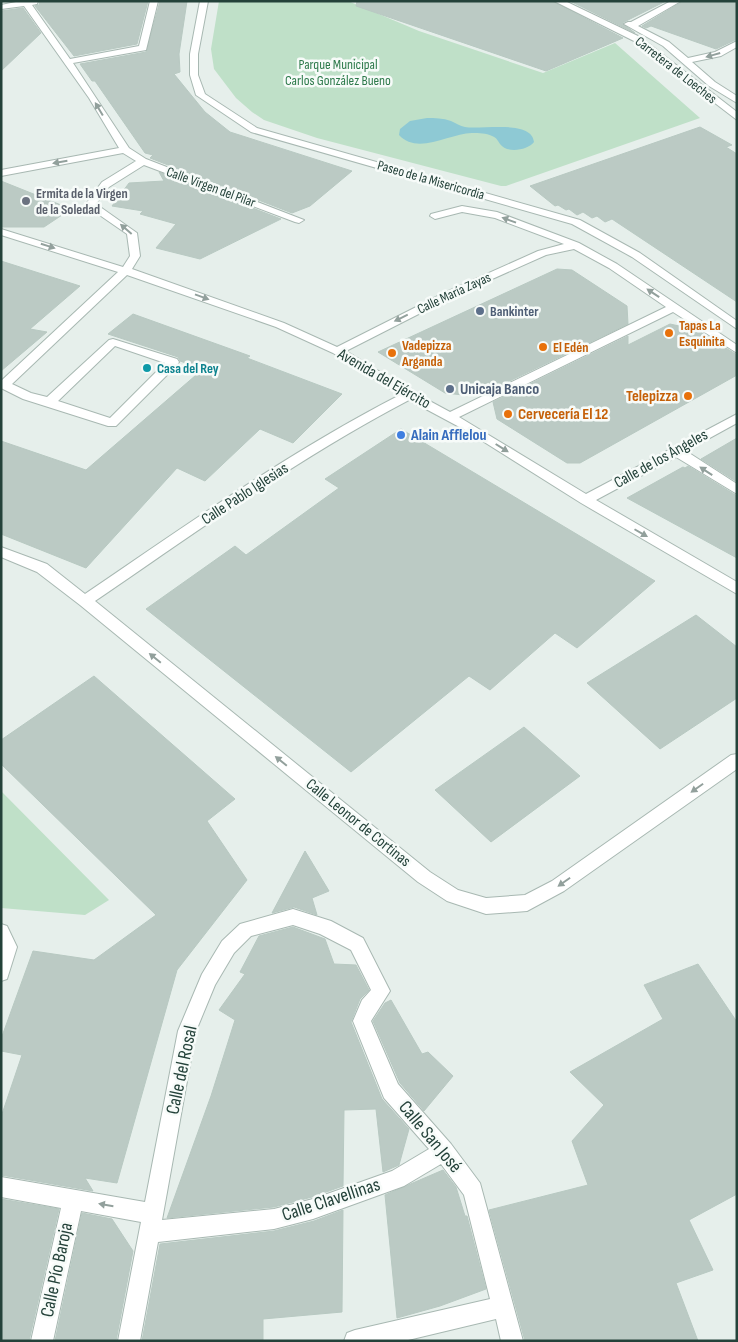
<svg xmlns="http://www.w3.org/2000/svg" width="738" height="1342" viewBox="0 0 738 1342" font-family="'Sofia Sans Condensed',sans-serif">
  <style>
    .green { fill: #bfe0c8 }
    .water { fill: #8ec9d4 }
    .building { fill: #bbcac4; stroke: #b8c9c2 }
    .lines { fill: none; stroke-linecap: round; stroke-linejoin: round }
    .minor-casing { stroke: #a8b8b2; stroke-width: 2 }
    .minor { fill: #fff; fill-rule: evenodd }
    .oneway { fill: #92a09c }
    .worship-dot { fill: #6b7280; stroke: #f7fbf9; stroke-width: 2 }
    .service-dot { fill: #5c6f8a; stroke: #f7fbf9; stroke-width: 2 }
    .food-dot { fill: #e8710a; stroke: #f7fbf9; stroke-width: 2 }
    .culture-dot { fill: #0f9aa8; stroke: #f7fbf9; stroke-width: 2 }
    .shop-dot { fill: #3f7fe0; stroke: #f7fbf9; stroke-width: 2 }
    .labels { text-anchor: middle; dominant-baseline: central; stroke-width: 5; stroke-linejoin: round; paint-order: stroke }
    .far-park-label { font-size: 14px; fill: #2d7a4b; stroke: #f7fbf9 }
    .far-street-label { font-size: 14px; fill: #24423a; stroke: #f7fbf9 }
    .far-worship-label { font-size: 14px; font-weight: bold; fill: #5b616d; stroke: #f7fbf9; text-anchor: start }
    .far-service-label { font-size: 14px; font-weight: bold; fill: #4e5e75; stroke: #f7fbf9; text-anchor: start }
    .far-food-label { font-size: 14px; font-weight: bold; fill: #c56008; stroke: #f7fbf9; text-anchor: start }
    .far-culture-label { font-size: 14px; font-weight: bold; fill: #0d838f; stroke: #f7fbf9; text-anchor: start }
    .street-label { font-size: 16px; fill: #24423a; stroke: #f7fbf9 }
    .service-label { font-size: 16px; font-weight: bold; fill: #4e5e75; stroke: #f7fbf9; text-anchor: start }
    .food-label { font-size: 16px; font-weight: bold; fill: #c56008; stroke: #f7fbf9; text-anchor: end }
    .shop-label { font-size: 16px; font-weight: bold; fill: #366cbe; stroke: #f7fbf9; text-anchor: start }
    .near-street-label { font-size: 19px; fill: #24423a; stroke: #f7fbf9 }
  </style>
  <rect width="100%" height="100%" fill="#e6efeb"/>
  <!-- green -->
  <path class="green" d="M219,1H348L419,31L543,73L615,43L700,118L506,186H501L317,138L264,120L252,112L236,98L214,69L211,49Z
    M1,791L109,900L85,915L1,908Z"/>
  <!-- water -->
  <path class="water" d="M427,118C435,118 443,118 451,121C456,123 460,126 465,127C481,130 532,119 534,142C528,150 507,154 500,144C497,140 497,138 492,136C486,133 479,133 473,133C452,132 418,156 399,135L400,129L410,121Z"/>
  <!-- building -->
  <path class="building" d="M40,1H148L137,44L74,56L35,6L39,5Z
    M160,1H187L179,54L180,72L174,74L205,112L230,132L352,171L310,206L292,213L150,158L153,155L145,153L95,81H92L80,64L146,52Z
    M357,1H552L623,38L546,71L356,6Z
    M570,1H666L622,23L635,33Z
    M683,1H737V39L716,49L651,26L646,28L642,26Z
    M23,8L41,33L1,71V11Z
    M700,127L732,145L726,147L737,154V302L612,219L605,222L597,216L592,218L583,212L577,215L569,209L566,210L558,205L555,206L530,186Z
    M159,172L281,219L200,259L156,248L176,224L140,214L143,211L112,206L129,183L164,181Z
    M1,181L71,209L44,227H1Z
    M1,261L80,286L30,329L47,332L1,371Z
    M557,269L572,270L627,306L628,324L491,390L489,382L463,395L445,393L378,352Z
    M133,314L250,356L247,358L342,394L293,443L260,429L205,481L177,468L86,568L1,534V441L86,470L203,369L180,361L178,357L108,334Z
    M670,324L697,330L737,355V375L580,463H567L497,419L493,402L628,336V345Z
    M401,429L655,581L577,648L555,633L490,690L469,676L351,772L146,609L235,546L246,555L339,488L325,479Z
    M737,438V482L701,459Z
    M688,466L737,496V558L627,498L683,467L685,468Z
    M696,615L737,647V698L660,749L587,683Z
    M94,676L235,799L207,821L247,880L177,970L117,1183L85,1178L93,1191L1,1175V1117L22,1055L1,1051V1039L33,951L94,960L156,915L1,764V740Z
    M524,727L580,776L491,842L435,790Z
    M305,851L329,891L312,898L317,915L294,907L272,913Z
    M293,927L325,939L334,964L356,965L369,990L360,999L351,1022L382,1099L409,1129L399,1165L383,1172L376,1109L344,1110L343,1186L312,1197L274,1207L167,1218L211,1096L235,1020L219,1010L245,974L240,972L259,936Z
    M698,964L737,1022V1194L689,1220L713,1270L676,1283L698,1341H525L489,1210L588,1185L572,1141L604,1105L570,1072L663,1019L644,985Z
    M391,1000L422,1054L428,1052L453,1076L424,1111L400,1083L373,1021L385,1003Z
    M443,1170L456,1187L465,1216H467L486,1289L440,1306L397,1318L385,1195Z
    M1,1199L59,1209L29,1341H1Z
    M343,1210L342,1312L263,1319V1341H142L160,1244L274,1231L314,1221Z
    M82,1213L112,1219L133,1251L116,1341H55Z"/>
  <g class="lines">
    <!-- minor casing -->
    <g class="minor-casing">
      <path id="minor" d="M21,1H38L37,4L32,5L70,59L139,46L150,1H158L146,50L73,63L129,148L146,159L304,220L299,223L295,222L144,165L109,187L96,204L137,233L140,256L132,269L284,323L337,347L444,293L538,251L564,244L495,218L462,212L435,219L430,216L431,214L462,206L497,212L579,243L617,264L737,345V353L673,312L459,417L586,494L737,414V423L686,451L737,484V494L676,457L596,500L737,582V594L581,503L465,430L409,400C298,458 198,531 95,601L430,872L458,890L486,898L525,895L552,881L731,755L737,754V769L564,891L527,911L486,914L447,901L418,882L80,605L37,572L1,557V547L47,564L85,594C188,524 289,452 400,395L333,353L276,327L127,275L12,384L31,393L47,397L109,340L113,339L177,359L179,362L177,365L116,426H108L23,399L1,388V381L118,272L1,235V229L123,267L130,256L127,234L85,205L102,182L136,161L123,153L1,176V170L119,148L89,98L24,6L1,9V5ZM574,249L609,268L666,307L450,412L413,392L346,351L452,297L546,255ZM115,346L165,363L110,418L58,401Z
        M200,1H208L198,54V75L205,94L257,128L580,220L640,253L737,321V329L632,257L572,224L251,132L196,95L190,75V54Z
        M554,1H565L640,37L737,112V120L634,41Z
        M671,1H681L638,26L669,42L688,58L715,52L737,41V47L721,56L692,62L715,82L737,96V103L709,86L663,46L624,24L628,22H631Z
        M293,909L331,921L363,938L390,991L371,1021L398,1084L451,1144L480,1183L523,1341H501L496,1319L404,1341H344L347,1333L355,1330L490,1299L464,1195L441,1164L404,1186L313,1219L274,1229L158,1242L140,1341H118L141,1222L81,1211L53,1341H31L61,1208L1,1197V1177L145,1202L178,1031L202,974L222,941L240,924ZM293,925L320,934L351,950L371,990L362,1000L353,1021L384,1098L429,1149L392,1171L313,1199L274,1209L162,1220L196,1031L215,985L234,953L251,936Z
        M1,924L7,926L17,947L7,979L1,981Z"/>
    </g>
    <!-- minor -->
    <use href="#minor" class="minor"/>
  </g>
  <!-- one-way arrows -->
  <defs><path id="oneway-solid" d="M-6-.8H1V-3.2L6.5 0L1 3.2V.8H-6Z" transform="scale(1.25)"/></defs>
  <g class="oneway">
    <use href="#oneway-solid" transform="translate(713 55) rotate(164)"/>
    <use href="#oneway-solid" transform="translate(99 109) rotate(-121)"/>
    <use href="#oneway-solid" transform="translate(60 162) rotate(170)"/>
    <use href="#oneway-solid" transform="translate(509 220) rotate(-160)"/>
    <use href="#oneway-solid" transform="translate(126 229) rotate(-139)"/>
    <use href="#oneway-solid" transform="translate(48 246) rotate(18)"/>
    <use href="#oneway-solid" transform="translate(653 293) rotate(-146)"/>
    <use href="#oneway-solid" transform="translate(202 297) rotate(20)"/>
    <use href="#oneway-solid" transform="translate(401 318) rotate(154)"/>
    <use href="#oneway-solid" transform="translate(502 448) rotate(32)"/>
    <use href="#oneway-solid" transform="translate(706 471) rotate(-147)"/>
    <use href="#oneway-solid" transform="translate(641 533) rotate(30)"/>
    <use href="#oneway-solid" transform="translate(155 658) rotate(-141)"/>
    <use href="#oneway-solid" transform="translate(281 761) rotate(-141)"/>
    <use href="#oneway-solid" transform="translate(697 788) rotate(145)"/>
    <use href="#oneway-solid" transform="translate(564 882) rotate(145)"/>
    <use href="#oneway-solid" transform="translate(106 1205) rotate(-170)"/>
  </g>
  <!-- markers -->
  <circle class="worship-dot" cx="26" cy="201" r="5"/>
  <g class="service-dot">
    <circle cx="480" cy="311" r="5"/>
    <circle cx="450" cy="389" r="5"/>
  </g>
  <g class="food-dot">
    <circle cx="669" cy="333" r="5"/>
    <circle cx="543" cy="347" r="5"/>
    <circle cx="392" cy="353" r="5"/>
    <circle cx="688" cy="396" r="5"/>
    <circle cx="508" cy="414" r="5"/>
  </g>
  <circle class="culture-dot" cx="147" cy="368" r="5"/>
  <circle class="shop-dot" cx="401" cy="435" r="5"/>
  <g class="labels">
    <!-- far-park labels -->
    <g class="far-park-label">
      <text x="338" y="64">Parque Municipal<tspan x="338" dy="16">Carlos González Bueno</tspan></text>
    </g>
    <!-- far-street labels -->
    <g class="far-street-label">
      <text transform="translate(676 70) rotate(38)">Carretera de Loeches</text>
      <text transform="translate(431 180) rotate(16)">Paseo de la Misericordia</text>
      <text transform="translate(211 187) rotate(20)">Calle Virgen del Pilar</text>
      <text transform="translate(454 293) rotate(-25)">Calle María Zayas</text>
    </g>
    <!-- far-worship labels -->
    <g class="far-worship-label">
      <text x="36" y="193">Ermita de la Virgen<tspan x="36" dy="16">de la Soledad</tspan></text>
    </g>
    <!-- far-service labels -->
    <g class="far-service-label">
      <text x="490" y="311">Bankinter</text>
    </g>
    <!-- far-food labels -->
    <g class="far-food-label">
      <text x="679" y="325">Tapas La<tspan x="679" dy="16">Esquinita</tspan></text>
      <text x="402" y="345">Vadepizza<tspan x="402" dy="16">Arganda</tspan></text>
      <text x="553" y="347">El Edén</text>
    </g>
    <!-- far-culture labels -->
    <g class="far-culture-label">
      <text x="157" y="368">Casa del Rey</text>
    </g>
    <!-- street labels -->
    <g class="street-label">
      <text transform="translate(384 379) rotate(30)">Avenida del Ejército</text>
      <text transform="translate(661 459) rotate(-29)">Calle de los Ángeles</text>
      <text transform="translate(245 494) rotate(-33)">Calle Pablo Iglesias</text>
      <text transform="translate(358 823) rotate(39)">Calle Leonor de Cortinas</text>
    </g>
    <!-- service labels -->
    <g class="service-label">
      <text x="460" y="389">Unicaja Banco</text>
    </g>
    <!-- food labels -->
    <g class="food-label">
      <text x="678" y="396">Telepizza</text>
      <text x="518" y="414" text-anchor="start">Cervecería El 12</text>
    </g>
    <!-- shop labels -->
    <g class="shop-label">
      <text x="411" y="435">Alain Afflelou</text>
    </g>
    <!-- near-street labels -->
    <g class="near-street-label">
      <text transform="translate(182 1070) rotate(-78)">Calle del Rosal</text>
      <text transform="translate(430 1137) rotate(50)">Calle San José</text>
      <text transform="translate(331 1200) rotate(-18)">Calle Clavellinas</text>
      <text transform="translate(57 1270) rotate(-78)">Calle Pío Baroja</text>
    </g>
  </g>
  <!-- border -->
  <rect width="738" height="1342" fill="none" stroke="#24423a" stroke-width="5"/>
</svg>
